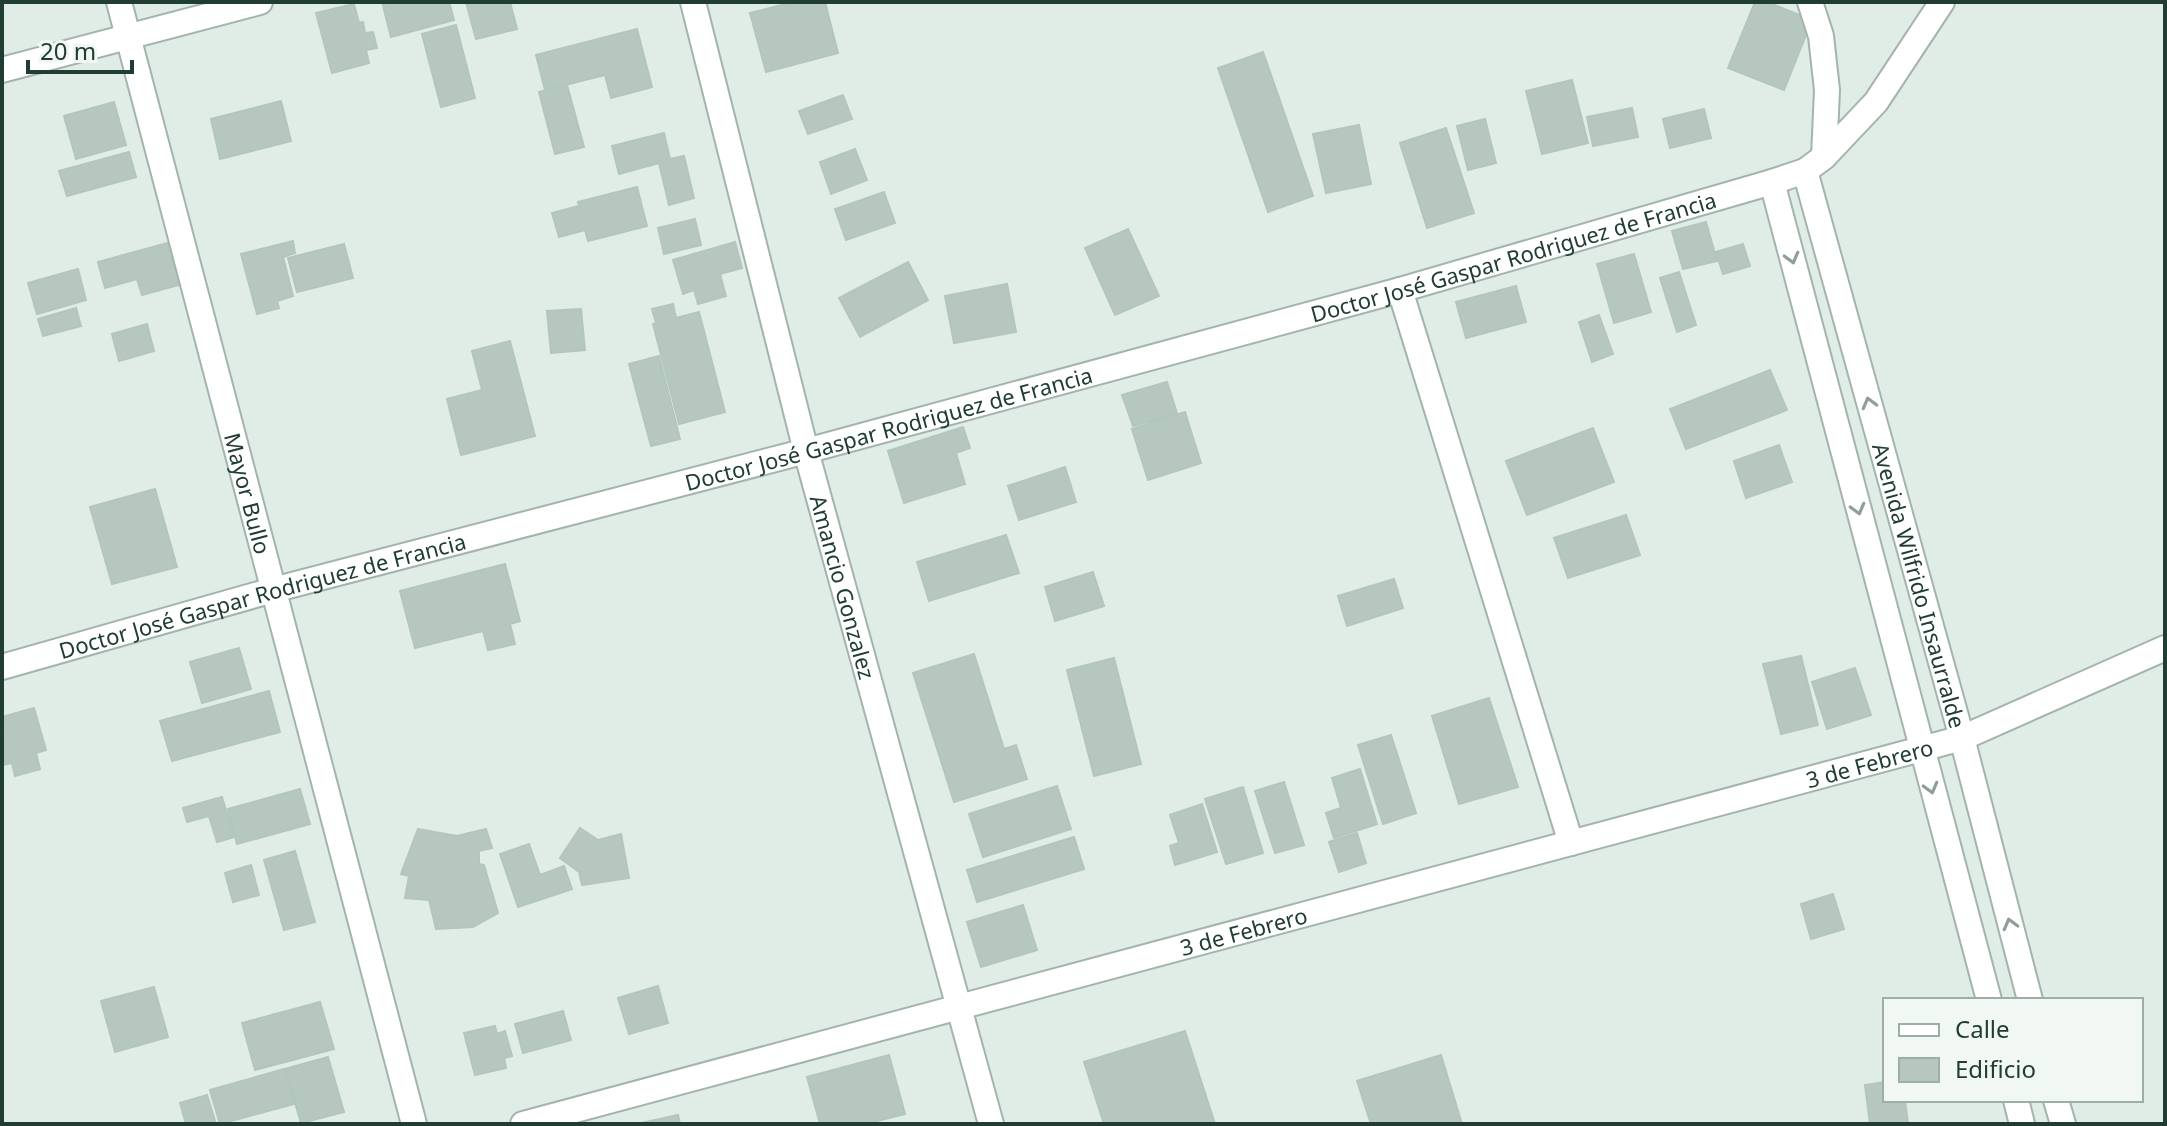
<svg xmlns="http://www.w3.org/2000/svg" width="2167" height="1126" viewBox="0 0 2167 1126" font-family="'Noto Sans',sans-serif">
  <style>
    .building { fill: #b6c7bf; stroke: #b3c6bd; stroke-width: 2 }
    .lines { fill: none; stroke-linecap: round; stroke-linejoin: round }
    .minor-casing { stroke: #a3b4ad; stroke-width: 28 }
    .minor { stroke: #fff; stroke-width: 24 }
    .oneway { stroke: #909e9a }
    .labels { text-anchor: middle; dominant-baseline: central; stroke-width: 6; stroke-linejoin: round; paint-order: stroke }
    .street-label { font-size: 22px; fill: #203d34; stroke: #f1f8f4 }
  </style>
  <rect width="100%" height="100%" fill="#e0ece6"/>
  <!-- building -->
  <path class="building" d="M382,2H449L454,20L391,37Z
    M466,2H510L517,29L476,39Z
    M793,2H825L838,53L766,72L750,13Z
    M1755,2H1767L1812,20L1784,90L1728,68Z
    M354,4L359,23L363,22L365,33L373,32L377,48L366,50L369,63L332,73L316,13Z
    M456,25L475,98L441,107L422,34Z
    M637,29L652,87L611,98L605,75L545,90L536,55Z
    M1263,52L1313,196L1268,212L1218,68Z
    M1572,80L1588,143L1542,154L1526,91Z
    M567,85L584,147L555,154L539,92Z
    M843,95L852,119L808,134L799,111Z
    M281,101L291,141L220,159L211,119Z
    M114,102L126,145L76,159L64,116Z
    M1632,108L1638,137L1593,146L1587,117Z
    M1704,109L1711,138L1670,148L1663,119Z
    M1485,119L1496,163L1468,170L1457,126Z
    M1359,125L1371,184L1326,193L1313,134Z
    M1446,128L1474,213L1427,228L1400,143Z
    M664,133L670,159L684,156L694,198L669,205L659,163L619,174L612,146Z
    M855,149L867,180L831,194L820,162Z
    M129,152L136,177L67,196L59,171Z
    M637,187L647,226L588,241L585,230L559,237L552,213L579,206L578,202Z
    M884,192L895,223L846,240L835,209Z
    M695,219L701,245L664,254L658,228Z
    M1706,222L1717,261L1683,269L1672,231Z
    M1128,229L1159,296L1115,315L1085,248Z
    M293,241L295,253L283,257L293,296L277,301L279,308L257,314L241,254Z
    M171,242L182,284L142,295L137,279L105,288L98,262Z
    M735,242L742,268L720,274L726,296L698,304L694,290L683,294L673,260Z
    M344,244L353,278L297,292L288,258Z
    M1743,244L1750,266L1723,274L1716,252Z
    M1634,254L1651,312L1614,323L1597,264Z
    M908,262L928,300L860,337L839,298Z
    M78,269L86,300L37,314L28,283Z
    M1679,272L1696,325L1677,332L1660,278Z
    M1007,284L1016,332L954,343L945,296Z
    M1516,286L1526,322L1466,338L1456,302Z
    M673,304L676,318L699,312L725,412L679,424L653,324L656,323L652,309Z
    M76,308L81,326L43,336L38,319Z
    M581,309L585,350L551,353L547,311Z
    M1599,315L1613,354L1592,362L1579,322Z
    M147,324L154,351L119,361L112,334Z
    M510,341L535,436L461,455L447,399L482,390L472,351Z
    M659,356L680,439L651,446L629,364Z
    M1770,370L1787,410L1686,449L1670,409Z
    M1167,382L1177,413L1133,426L1122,395Z
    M1185,412L1201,463L1148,480L1132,429Z
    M963,427L970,448L956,453L965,484L904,503L888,451Z
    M1593,428L1614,482L1527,515L1506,461Z
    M1779,445L1792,482L1746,498L1734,461Z
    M1065,467L1076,502L1019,520L1008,486Z
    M155,489L177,567L112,584L90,507Z
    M1626,515L1640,555L1568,578L1554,538Z
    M1006,535L1019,573L929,601L917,562Z
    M505,564L520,621L510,624L515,644L488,650L483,631L415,648L400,591Z
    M1093,572L1104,606L1055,621L1045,587Z
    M1394,579L1403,608L1347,626L1338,596Z
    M239,648L251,689L202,703L190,662Z
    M974,654L1004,749L1016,745L1027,779L954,802L913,673Z
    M1801,656L1818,725L1781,734L1763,664Z
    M1114,658L1141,764L1094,776L1067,670Z
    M1855,668L1871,715L1827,729L1812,682Z
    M269,691L280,732L172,761L160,721Z
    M1489,698L1518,787L1459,804L1432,716Z
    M34,708L46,750L36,753L40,769L15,776L12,763L2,765V737H4L2,717Z
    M1391,735L1416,813L1383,824L1358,745Z
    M1360,769L1377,824L1334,838L1326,813L1341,808L1332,778Z
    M1284,782L1304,845L1275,853L1255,791Z
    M1057,786L1071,829L983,857L969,814Z
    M1243,787L1263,853L1226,864L1205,799Z
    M300,789L310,824L237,844L228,809Z
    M222,797L234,837L217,842L209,816L187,822L183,808Z
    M1202,804L1217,852L1175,865L1170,846L1179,843L1170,815Z
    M580,828L598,840L621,834L629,878L582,885L579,872L560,858Z
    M418,829L457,836L486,829L492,848L479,851V864L484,865L498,913L473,927L436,929L429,900L405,898L409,876L401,874Z
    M1357,833L1366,863L1339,872L1329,842Z
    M1074,837L1084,869L977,902L967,870Z
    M529,844L540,875L564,866L572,889L518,907L500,854Z
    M295,851L315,922L284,930L264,860Z
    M251,865L259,895L233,902L225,873Z
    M1833,894L1844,929L1811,939L1801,904Z
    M1023,905L1037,950L981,967L967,922Z
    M658,986L668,1023L629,1034L618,998Z
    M154,987L168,1037L115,1052L101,1001Z
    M320,1002L334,1049L255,1070L242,1023Z
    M563,1011L571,1040L523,1053L515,1024Z
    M495,1026L497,1034L505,1031L512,1056L504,1058L506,1068L475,1075L464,1033Z
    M1185,1031L1215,1124H1104L1084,1062Z
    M889,1055L905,1114L865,1124H820L807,1077Z
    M1441,1055L1462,1124H1371L1357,1081Z
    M328,1057L344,1112L301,1123L285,1069Z
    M284,1069L294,1104L220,1124L210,1090Z
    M1885,1082V1100H1905L1908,1124H1870L1865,1085Z
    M207,1095L216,1124H186L180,1103Z
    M678,1115L680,1124H637Z"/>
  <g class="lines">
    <!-- minor casing -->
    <g class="minor-casing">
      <g id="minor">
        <path id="s1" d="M119,2L414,1124"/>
        <path id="s2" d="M693,2L806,451L991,1124"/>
        <path d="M1810,2L1821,36L1827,90L1824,157"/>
        <path d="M2,70L260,2"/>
        <path id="s3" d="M1805,171L1962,738L2030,1000"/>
        <path d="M1772,182L1989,1000"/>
        <path d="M1400,290L1571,843"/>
        <path id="s4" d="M2,667L273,590L806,451L1400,290L1772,182L1805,171L1824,157L1876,102L1942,2"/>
        <path d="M2016,1100L2022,1124"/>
        <path d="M2056,1100L2063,1124"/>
        <path id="s5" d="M523,1124L1962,738L2165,648"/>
      </g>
    </g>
    <!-- minor -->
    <use href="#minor" class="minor"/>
  </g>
  <!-- one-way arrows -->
  <defs><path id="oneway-chevron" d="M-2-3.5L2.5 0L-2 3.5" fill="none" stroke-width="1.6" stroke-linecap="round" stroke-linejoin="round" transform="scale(2)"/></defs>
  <g class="oneway">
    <use href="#oneway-chevron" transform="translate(1792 258) rotate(75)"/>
    <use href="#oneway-chevron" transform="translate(1869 403) rotate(-105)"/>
    <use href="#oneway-chevron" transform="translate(1858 509) rotate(75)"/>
    <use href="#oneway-chevron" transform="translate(1931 788) rotate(75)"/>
    <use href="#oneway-chevron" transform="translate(2010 924) rotate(-105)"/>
  </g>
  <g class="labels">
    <!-- street labels -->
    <g class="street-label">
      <text stroke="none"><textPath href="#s4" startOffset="1566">Doctor José Gaspar Rodriguez de Francia</textPath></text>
      <text stroke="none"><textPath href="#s4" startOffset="918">Doctor José Gaspar Rodriguez de Francia</textPath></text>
      <text stroke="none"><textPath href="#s1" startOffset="508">Mayor Bullo</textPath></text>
      <text stroke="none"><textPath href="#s3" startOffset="430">Avenida Wilfrido Insaurralde</textPath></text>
      <text stroke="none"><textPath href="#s2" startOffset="604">Amancio Gonzalez</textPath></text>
      <text stroke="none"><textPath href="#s4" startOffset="270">Doctor José Gaspar Rodriguez de Francia</textPath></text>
      <text stroke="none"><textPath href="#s5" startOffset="1394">3 de Febrero</textPath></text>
      <text stroke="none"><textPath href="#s5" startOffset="746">3 de Febrero</textPath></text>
    </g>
  </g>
  <!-- border -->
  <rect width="2167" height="1126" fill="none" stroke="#203d34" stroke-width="8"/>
  <!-- legend -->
  <rect x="1883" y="998" width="260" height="104" fill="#f1f8f4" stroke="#9dada7" stroke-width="2"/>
  <rect x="1899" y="1024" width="40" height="12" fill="#ffffff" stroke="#9dada7" stroke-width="2"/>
  <text x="1955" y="1038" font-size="24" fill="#203d34">Calle</text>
  <rect x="1899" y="1058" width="40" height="24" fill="#b6c7bf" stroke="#9dada7" stroke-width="2"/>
  <text x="1955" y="1078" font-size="24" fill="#203d34">Edificio</text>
  <!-- scale -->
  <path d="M28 60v12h104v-12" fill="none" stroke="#203d34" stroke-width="4"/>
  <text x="40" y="60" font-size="24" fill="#203d34" stroke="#f1f8f4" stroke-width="6" paint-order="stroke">20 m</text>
</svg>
